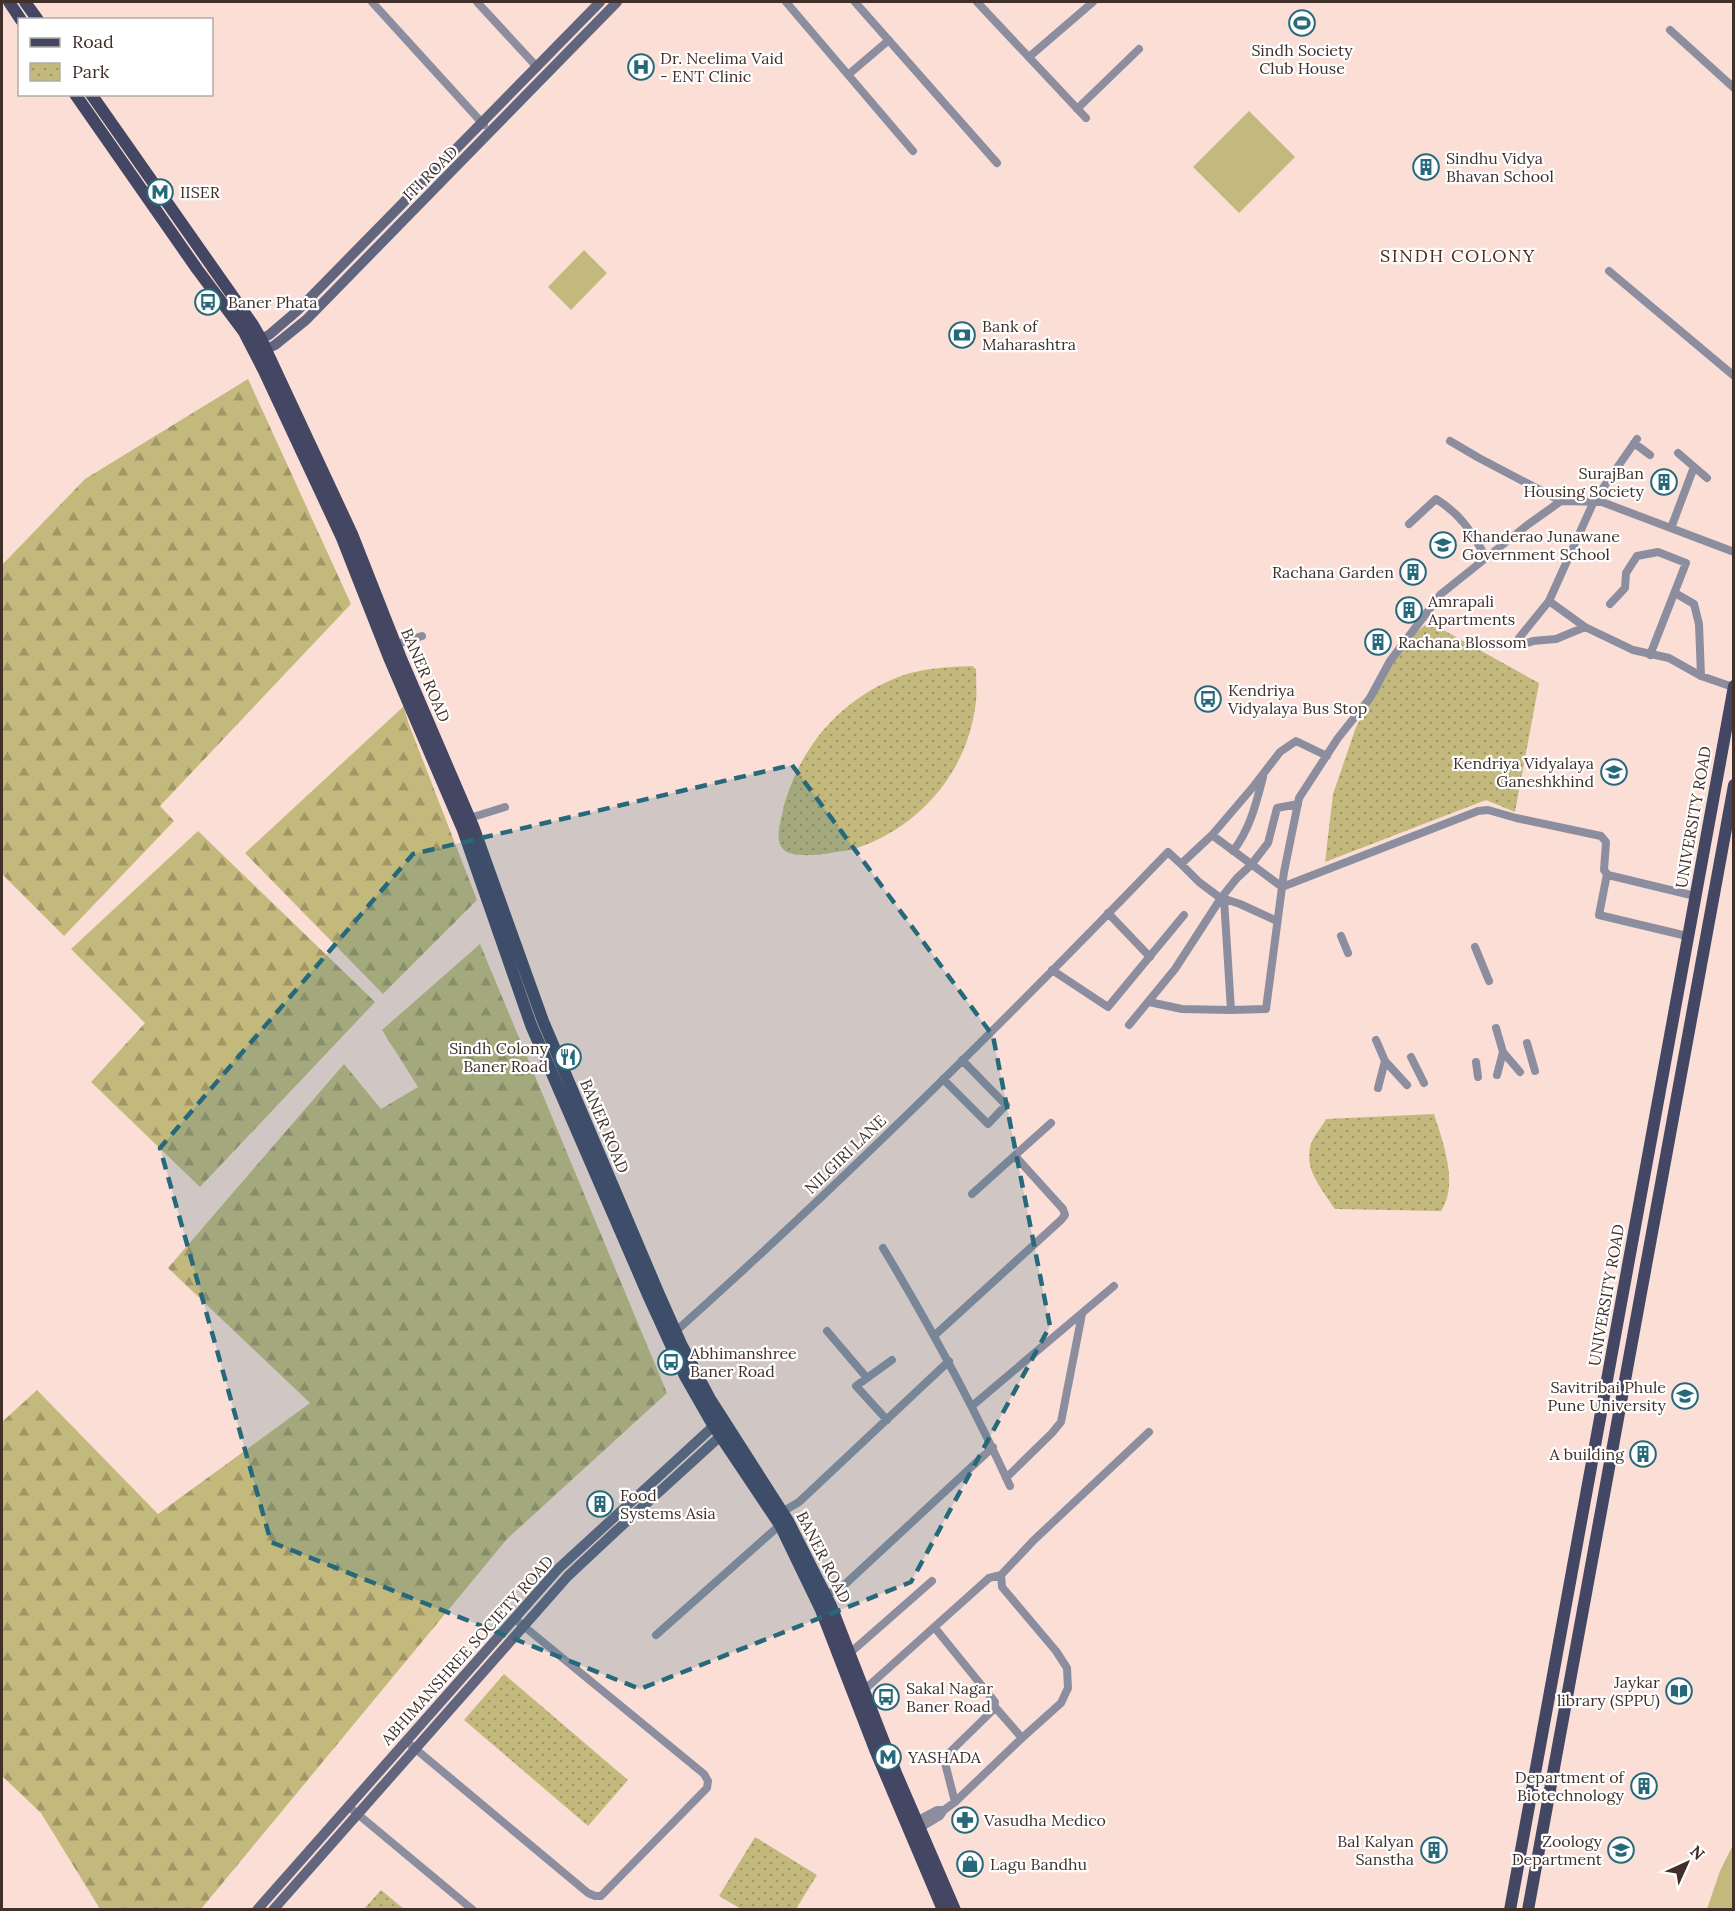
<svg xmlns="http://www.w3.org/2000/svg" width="1735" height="1911" viewBox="0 0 1735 1911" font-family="Lora,serif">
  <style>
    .green { fill: #c4b97d }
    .forest { fill: url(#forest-firs) }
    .park { fill: url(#park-dots) }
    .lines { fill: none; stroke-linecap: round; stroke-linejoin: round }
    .street { stroke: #8c8e9f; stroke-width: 8 }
    .secondary { stroke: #61657d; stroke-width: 10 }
    .primary { stroke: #444764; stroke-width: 12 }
    .marked { fill: #26697b; fill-opacity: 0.2; stroke: #26697b; stroke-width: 4.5; stroke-dasharray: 12 8; stroke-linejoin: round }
    .labels { text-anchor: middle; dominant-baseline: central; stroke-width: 4.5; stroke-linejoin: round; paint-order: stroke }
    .poi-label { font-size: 16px; fill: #412f29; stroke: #fff; text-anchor: start }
    .street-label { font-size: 16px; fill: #412f29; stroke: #fff }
    .neighbourhood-label { font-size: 18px; letter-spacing: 1.5px; fill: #4d2a1e; stroke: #fff }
  </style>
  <defs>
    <pattern id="forest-firs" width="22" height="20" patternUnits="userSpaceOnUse" patternTransform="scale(1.5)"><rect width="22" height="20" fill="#c4b97d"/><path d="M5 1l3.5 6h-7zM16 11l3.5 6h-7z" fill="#a19766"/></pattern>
    <pattern id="park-dots" width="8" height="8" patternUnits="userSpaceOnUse" patternTransform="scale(1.5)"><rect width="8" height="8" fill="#c4b97d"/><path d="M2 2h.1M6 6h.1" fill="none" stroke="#a19766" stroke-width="1.8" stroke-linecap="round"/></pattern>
  </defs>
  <rect width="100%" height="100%" fill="#fbdfd6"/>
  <!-- green -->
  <path class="green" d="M1249,111L1295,157L1239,213L1193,167Z
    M584,250L607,273L571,310L548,287Z
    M1733,1845V1909H1707L1720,1871Z"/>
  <!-- forest -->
  <path class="forest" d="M248,379L351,604L160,806L174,821L64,936L2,874V565L85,479Z
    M404,706L408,722L477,900L383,994L245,853Z
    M198,831L375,1002L200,1187L91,1082L145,1023L71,949Z
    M480,944L667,1393L507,1539L201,1909H100L41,1813L2,1776V1422L37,1390L158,1514L310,1403L168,1268L344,1064L381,1109L418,1087L382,1030Z"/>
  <!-- park -->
  <path class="park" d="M1429,622L1539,683L1515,812L1486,800L1325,862L1333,794L1356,727L1407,639Z
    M972,666L976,669C976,680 977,691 976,701C969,769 922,826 857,848C849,851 839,851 831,853C819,855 790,858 783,849C774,840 781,821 783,810C784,803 787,796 790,788C808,737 849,695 901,676C924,668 948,667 972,666Z
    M1434,1114C1443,1143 1459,1183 1441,1211L1335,1209C1322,1189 1303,1169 1311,1144C1314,1135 1322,1127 1326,1119Z
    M504,1674L628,1780L588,1826L464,1720Z
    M755,1837L817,1875L796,1909H741L719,1896Z
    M381,1890L404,1909H364Z"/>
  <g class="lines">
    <!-- street -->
    <path class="street" d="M372,2L484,125
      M477,2L537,67
      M786,2L913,151
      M855,2L997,163
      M977,2L1086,118
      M1670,30L1734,88
      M1029,57L1093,2
      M849,74L889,40
      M1077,109L1139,49
      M1609,271L1734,376
      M1637,439L1594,501L1549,601L1585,627L1633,650L1669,658L1701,676L1733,687
      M1450,441L1479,458L1561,501
      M1634,443L1650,455
      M1678,453L1707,478
      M1409,524L1436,499C1462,515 1471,532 1486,557
      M1671,528L1694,467
      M1675,593L1694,604L1699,624L1701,676
      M1549,601L1519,638L1518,643L1522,645L1533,641L1556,639L1585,627
      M1610,604L1625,588L1626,573L1637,556L1658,552L1686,563L1650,655
      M395,645L422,636
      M470,818L505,807
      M1212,835L1253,787L1280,752L1296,741L1327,756
      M1233,851C1250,829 1256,804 1263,777
      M1607,874L1599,915L1687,936
      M1224,899L1231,1010L1266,1009L1284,872L1299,798L1338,738L1370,698L1390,661L1441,594L1526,526L1561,501L1602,502L1734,552
      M1108,913L1150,957
      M1277,921L1240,904L1219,897L1199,882L1181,864L1212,835L1282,887L1478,811L1488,810L1516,818L1601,836L1606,842L1604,870L1608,875L1695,896
      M1341,936L1348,953
      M1475,947L1489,981
      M1052,970L1108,1007L1184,915
      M1149,1002L1182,1009L1231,1010
      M1129,1025L1175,969L1221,898L1237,878L1251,865L1268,843L1277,808L1298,804
      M1496,1028L1503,1052L1497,1075
      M1376,1040L1385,1061L1378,1088
      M1527,1043L1535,1071
      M1503,1052L1520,1072
      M1411,1057L1424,1083
      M1385,1061L1407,1085
      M1476,1062L1478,1077
      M943,1079L988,1124L1006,1105L962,1060
      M972,1194L1051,1123
      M883,1248C930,1326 972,1403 1010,1486
      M827,1331L867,1378
      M675,1332C846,1179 1009,1017 1168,852L1181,864
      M935,1335L1061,1220L1065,1215L1063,1209L1015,1156
      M972,1406L1114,1286
      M887,1420L856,1386L892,1360
      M1006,1478L1052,1433L1061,1422L1082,1314
      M782,1512L799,1502L949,1361
      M823,1596L841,1588L993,1447
      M935,1628L995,1702L994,1709L948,1754L945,1763L955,1802
      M656,1635L780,1525
      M850,1653L932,1581
      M864,1690L989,1578L1001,1575
      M995,1707L1022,1738
      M406,1741L588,1893L595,1896H601L707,1788L708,1781L704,1774L515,1619
      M348,1806L473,1910
      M916,1821L937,1810H944
      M920,1828L940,1816L944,1810L955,1802L1022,1738L1061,1703L1068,1688L1067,1668L1056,1651L1002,1587L1001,1575L1034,1540L1149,1432"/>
    <!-- secondary -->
    <path class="secondary" d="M255,342L269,335L297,311L600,2
      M258,353L275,345L306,320L617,2
      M257,1910L559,1568L718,1422
      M273,1910L568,1576L615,1532L726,1431"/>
    <!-- primary -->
    <path class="primary" d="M9,2L21,20
      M25,2L38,20
      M75,94L197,269L244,332L264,371L342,538L390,660L463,830L531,1025L649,1297L685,1376L713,1425L780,1525L821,1610L876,1752L943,1910
      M91,94L253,325L261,339L352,534L400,656L473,826L543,1021L658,1292L681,1344L710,1399L788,1521L831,1606L896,1773L955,1910
      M1510,1910L1734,686
      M1528,1910L1734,785"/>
  </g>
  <!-- marked area -->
  <path class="marked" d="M792,765L993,1036L1050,1326L911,1582L640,1689L271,1542L160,1148L413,854Z"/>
  <!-- icons -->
  <defs>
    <g id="stadium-ring" transform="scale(1.35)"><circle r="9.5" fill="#fff" stroke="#26697b" stroke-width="1.5"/><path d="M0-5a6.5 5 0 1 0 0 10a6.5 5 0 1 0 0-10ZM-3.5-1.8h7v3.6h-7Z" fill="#26697b"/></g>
    <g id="hospital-ring" transform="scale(1.35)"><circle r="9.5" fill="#fff" stroke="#26697b" stroke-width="1.5"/><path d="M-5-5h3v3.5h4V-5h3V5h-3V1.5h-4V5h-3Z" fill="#26697b"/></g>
    <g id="building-ring" transform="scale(1.35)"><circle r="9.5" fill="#fff" stroke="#26697b" stroke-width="1.5"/><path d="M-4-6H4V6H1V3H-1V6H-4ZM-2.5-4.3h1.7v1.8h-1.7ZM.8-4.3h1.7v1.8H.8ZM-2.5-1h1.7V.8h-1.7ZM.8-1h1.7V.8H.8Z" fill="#26697b"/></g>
    <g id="metro-ring" transform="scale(1.35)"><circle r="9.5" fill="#fff" stroke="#26697b" stroke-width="1.5"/><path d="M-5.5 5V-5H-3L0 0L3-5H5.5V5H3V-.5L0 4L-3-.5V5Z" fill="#26697b"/></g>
    <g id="bus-ring" transform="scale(1.35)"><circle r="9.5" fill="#fff" stroke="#26697b" stroke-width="1.5"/><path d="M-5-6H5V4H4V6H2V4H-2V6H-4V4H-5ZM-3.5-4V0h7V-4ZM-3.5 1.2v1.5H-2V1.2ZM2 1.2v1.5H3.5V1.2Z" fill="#26697b"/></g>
    <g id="bank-ring" transform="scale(1.35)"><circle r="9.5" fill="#fff" stroke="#26697b" stroke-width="1.5"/><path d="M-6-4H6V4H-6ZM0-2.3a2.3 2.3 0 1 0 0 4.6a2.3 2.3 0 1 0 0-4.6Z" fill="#26697b"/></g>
    <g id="school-ring" transform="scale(1.35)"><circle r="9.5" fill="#fff" stroke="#26697b" stroke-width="1.5"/><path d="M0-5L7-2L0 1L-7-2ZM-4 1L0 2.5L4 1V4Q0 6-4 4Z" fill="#26697b"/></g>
    <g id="restaurant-ring" transform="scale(1.35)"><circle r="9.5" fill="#fff" stroke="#26697b" stroke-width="1.5"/><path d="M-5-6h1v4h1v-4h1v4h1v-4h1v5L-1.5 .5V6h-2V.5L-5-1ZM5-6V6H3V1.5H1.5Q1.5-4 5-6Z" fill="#26697b"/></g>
    <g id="university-ring" transform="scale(1.35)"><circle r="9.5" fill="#fff" stroke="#26697b" stroke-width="1.5"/><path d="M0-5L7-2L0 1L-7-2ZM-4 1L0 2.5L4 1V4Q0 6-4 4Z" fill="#26697b"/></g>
    <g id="library-ring" transform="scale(1.35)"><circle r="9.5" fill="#fff" stroke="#26697b" stroke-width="1.5"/><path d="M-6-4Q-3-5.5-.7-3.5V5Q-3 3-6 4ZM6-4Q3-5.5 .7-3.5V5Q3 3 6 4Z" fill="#26697b"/></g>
    <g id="pharmacy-ring" transform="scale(1.35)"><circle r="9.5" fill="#fff" stroke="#26697b" stroke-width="1.5"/><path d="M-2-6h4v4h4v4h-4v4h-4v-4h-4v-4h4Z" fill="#26697b"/></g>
    <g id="shop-ring" transform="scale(1.35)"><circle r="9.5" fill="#fff" stroke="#26697b" stroke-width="1.5"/><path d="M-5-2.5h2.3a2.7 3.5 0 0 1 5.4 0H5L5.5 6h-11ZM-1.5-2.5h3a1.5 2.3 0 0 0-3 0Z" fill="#26697b"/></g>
  </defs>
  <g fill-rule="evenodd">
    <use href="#stadium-ring" x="1302" y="23"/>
    <use href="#hospital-ring" x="641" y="67"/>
    <use href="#building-ring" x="1426" y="167"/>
    <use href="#metro-ring" x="160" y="192"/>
    <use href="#bus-ring" x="208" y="302"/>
    <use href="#bank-ring" x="962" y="335"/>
    <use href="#building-ring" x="1664" y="482"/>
    <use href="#school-ring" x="1443" y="545"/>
    <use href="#building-ring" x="1413" y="572"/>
    <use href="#building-ring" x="1409" y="610"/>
    <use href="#building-ring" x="1378" y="642"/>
    <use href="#bus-ring" x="1208" y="699"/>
    <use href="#school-ring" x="1614" y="772"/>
    <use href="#restaurant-ring" x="568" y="1057"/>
    <use href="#bus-ring" x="671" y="1362"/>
    <use href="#university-ring" x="1685" y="1396"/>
    <use href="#building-ring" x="1643" y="1454"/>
    <use href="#building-ring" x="600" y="1504"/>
    <use href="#library-ring" x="1679" y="1691"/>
    <use href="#bus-ring" x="886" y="1697"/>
    <use href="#metro-ring" x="888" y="1757"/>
    <use href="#building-ring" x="1644" y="1786"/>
    <use href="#pharmacy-ring" x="965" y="1820"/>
    <use href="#building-ring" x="1434" y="1850"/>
    <use href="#university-ring" x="1621" y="1850"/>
    <use href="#shop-ring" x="970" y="1864"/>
  </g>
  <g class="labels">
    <!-- poi labels -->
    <g class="poi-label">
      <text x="1302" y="50" text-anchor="middle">Sindh Society<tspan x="1302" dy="18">Club House</tspan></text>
      <text x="660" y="58">Dr. Neelima Vaid<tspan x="660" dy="18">- ENT Clinic</tspan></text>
      <text x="1446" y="158">Sindhu Vidya<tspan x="1446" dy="18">Bhavan School</tspan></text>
      <text x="180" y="192">IISER</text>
      <text x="228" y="302">Baner Phata</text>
      <text x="982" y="326">Bank of<tspan x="982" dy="18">Maharashtra</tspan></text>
      <text x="1644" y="473" text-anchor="end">SurajBan<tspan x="1644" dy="18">Housing Society</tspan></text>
      <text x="1462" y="536">Khanderao Junawane<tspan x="1462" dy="18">Government School</tspan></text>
      <text x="1394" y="572" text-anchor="end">Rachana Garden</text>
      <text x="1428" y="601">Amrapali<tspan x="1428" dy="18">Apartments</tspan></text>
      <text x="1398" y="642">Rachana Blossom</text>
      <text x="1228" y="690">Kendriya<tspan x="1228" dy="18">Vidyalaya Bus Stop</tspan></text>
      <text x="1594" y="763" text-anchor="end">Kendriya Vidyalaya<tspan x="1594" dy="18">Ganeshkhind</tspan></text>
      <text x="548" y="1048" text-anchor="end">Sindh Colony<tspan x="548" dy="18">Baner Road</tspan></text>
      <text x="690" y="1353">Abhimanshree<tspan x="690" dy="18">Baner Road</tspan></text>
      <text x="1666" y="1387" text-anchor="end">Savitribai Phule<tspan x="1666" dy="18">Pune University</tspan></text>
      <text x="1624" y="1454" text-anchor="end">A building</text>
      <text x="620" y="1495">Food<tspan x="620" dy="18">Systems Asia</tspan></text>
      <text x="1660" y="1682" text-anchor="end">Jaykar<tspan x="1660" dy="18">library (SPPU)</tspan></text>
      <text x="906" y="1688">Sakal Nagar<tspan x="906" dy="18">Baner Road</tspan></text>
      <text x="908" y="1757">YASHADA</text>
      <text x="1624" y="1777" text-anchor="end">Department of<tspan x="1624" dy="18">Biotechnology</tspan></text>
      <text x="984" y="1820">Vasudha Medico</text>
      <text x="1414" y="1841" text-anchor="end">Bal Kalyan<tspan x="1414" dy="18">Sanstha</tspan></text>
      <text x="1602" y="1841" text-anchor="end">Zoology<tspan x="1602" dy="18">Department</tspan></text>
      <text x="990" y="1864">Lagu Bandhu</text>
    </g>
    <!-- street labels -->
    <g class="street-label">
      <text transform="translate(430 173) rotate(-45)">ITI ROAD</text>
      <text transform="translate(426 675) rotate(67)">BANER ROAD</text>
      <text transform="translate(1693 817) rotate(-80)">UNIVERSITY ROAD</text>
      <text transform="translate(605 1126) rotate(67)">BANER ROAD</text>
      <text transform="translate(845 1154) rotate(-44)">NILGIRI LANE</text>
      <text transform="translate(1606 1295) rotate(-80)">UNIVERSITY ROAD</text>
      <text transform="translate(824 1557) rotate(63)">BANER ROAD</text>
      <text transform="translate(467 1650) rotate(-48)">ABHIMANSHREE SOCIETY ROAD</text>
    </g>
    <!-- neighbourhood labels -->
    <g class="neighbourhood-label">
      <text x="1458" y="255">SINDH COLONY</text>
    </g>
  </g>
  <!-- border -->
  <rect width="1735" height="1911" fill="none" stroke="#412f29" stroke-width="6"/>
  <!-- legend -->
  <rect x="18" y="18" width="195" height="78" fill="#ffffff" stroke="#b3aca9" stroke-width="1.5"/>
  <rect x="30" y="38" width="30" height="9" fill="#444764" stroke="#b3aca9" stroke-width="1.5"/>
  <text x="72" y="48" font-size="18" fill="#412f29">Road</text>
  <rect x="30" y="63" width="30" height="18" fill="url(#park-dots)" stroke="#b3aca9" stroke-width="1.5"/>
  <text x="72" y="78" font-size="18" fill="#412f29">Park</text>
  <!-- north arrow -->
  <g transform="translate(1687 1863) rotate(45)" stroke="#ffffff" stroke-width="4.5" paint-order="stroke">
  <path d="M0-4.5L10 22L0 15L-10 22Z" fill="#412f29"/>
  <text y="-9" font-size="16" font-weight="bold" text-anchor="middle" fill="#412f29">N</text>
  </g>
</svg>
